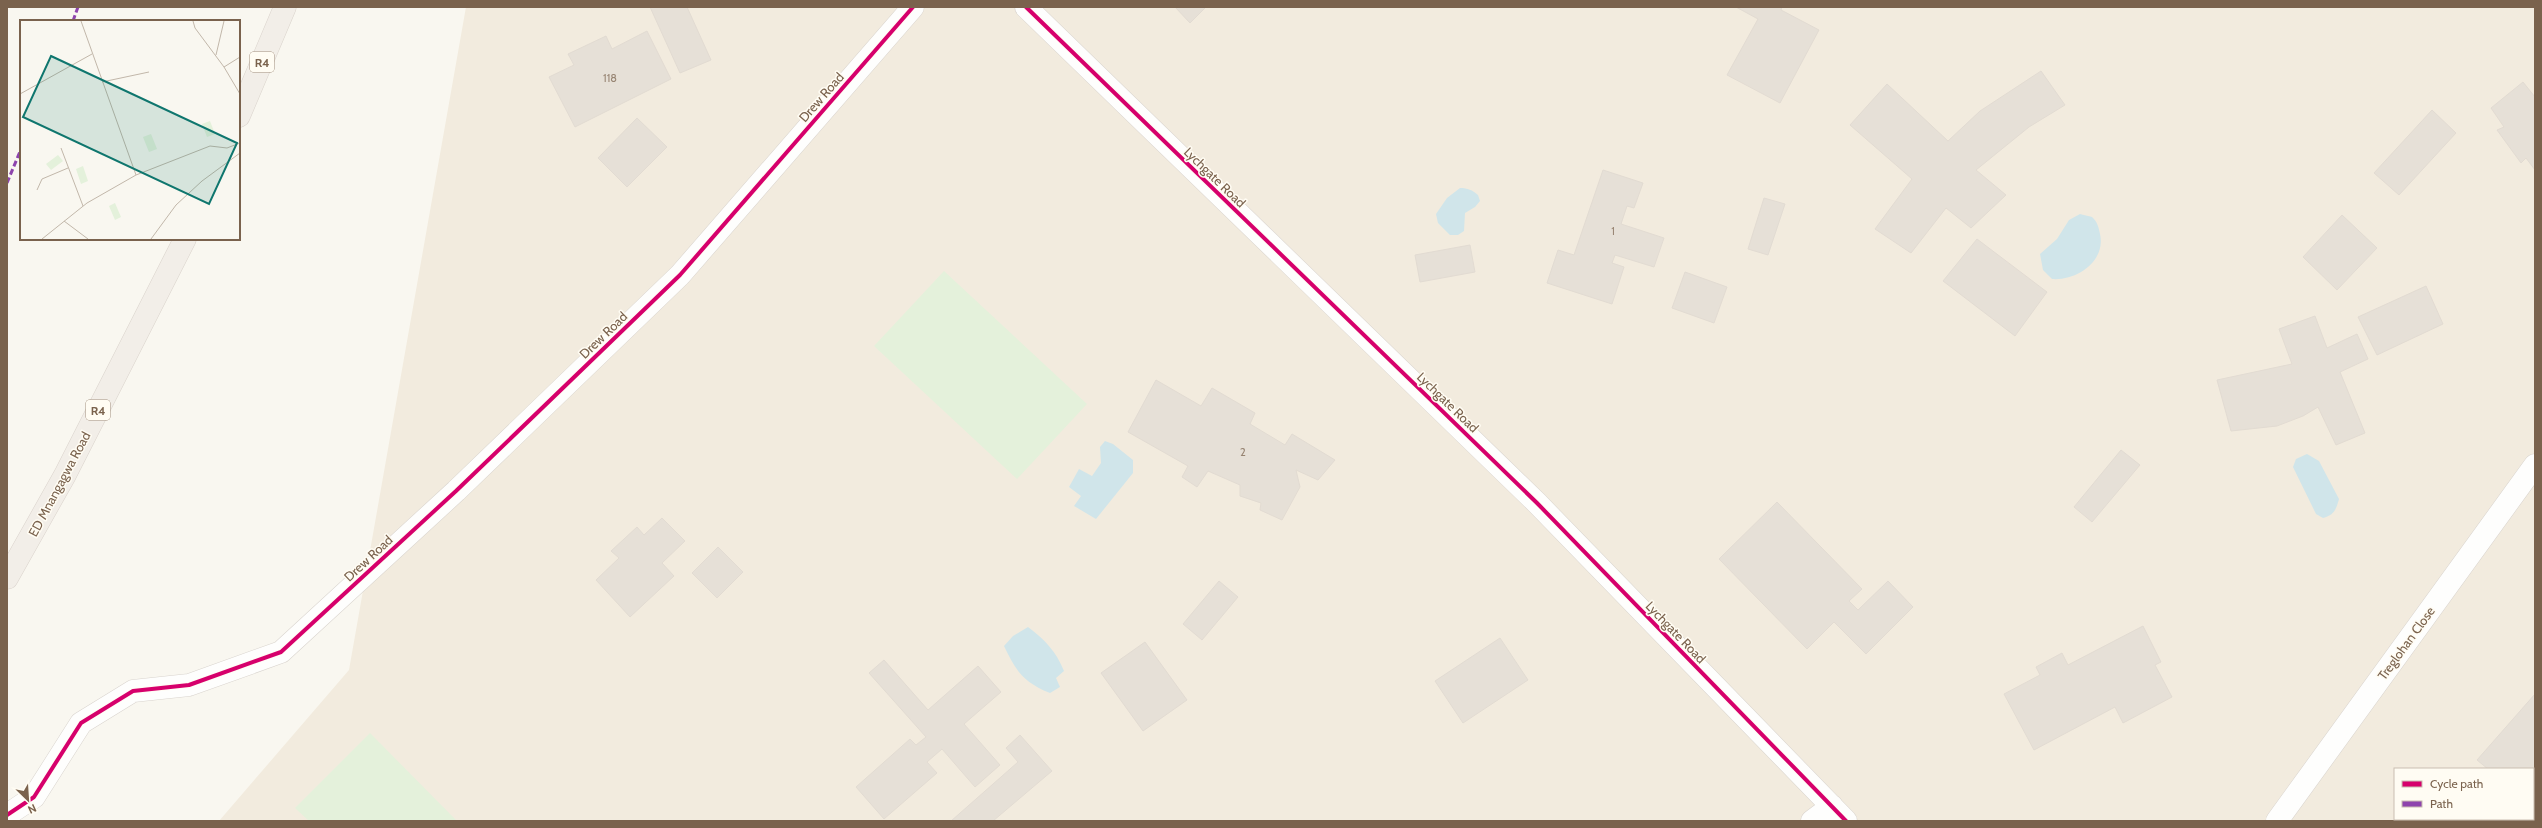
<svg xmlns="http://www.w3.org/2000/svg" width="2542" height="828" viewBox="0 0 2542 828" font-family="Cabin,sans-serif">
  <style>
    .residential { fill: #f2ebde; fill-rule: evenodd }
    .green { fill: #e4f1db }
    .water { fill: #d0e5ea }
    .building { fill: #e6e0d7; stroke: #e2dbd2 }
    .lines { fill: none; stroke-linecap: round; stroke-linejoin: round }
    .minor-casing { stroke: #d9d4ce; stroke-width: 23 }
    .trunk-casing { stroke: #dad3cc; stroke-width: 23 }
    .minor { stroke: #fefefd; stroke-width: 22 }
    .trunk { stroke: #f2eee8; stroke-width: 22 }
    .quiet { stroke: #8e44ad; stroke-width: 3; stroke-dasharray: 6 3; stroke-linecap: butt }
    .cycleway-casing { stroke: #fffcf3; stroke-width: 6 }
    .cycleway { stroke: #d6006c; stroke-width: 4 }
    .labels { text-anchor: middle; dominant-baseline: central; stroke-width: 3; stroke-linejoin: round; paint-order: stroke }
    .number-label { font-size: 11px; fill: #978472 }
    .shield { fill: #fffcf3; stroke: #a2907f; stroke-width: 1 }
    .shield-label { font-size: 12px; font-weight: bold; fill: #7a624d }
    .street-label { font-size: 13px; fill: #7a624d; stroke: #fffcf3 }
    .inset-road { fill: none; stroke: #c2b7aa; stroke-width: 1 }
    .view { fill: #0f766e; fill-opacity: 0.15; stroke: #0f766e; stroke-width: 2 }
    .inset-edge { fill: none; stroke: #7a624d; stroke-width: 2 }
  </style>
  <rect width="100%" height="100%" fill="#f9f7f0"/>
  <!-- residential -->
  <path class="residential" d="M466,7H2535V821H219L349,670ZM2395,769H2533V819H2395Z"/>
  <!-- green -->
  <path class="green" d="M944,271L1087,404L1017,479L874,346Z
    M370,733L457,821H309L295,808Z"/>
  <!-- water -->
  <path class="water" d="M1460,188C1468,188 1472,190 1478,195L1480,201L1475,207L1465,213L1464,231L1458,235H1450L1438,223L1436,214L1447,198Z
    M2080,214C2083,215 2089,216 2092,217C2097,221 2099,228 2100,234C2106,261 2077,281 2052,279L2043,270L2040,254L2057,239L2069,220Z
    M1105,441L1113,444L1133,460V473L1096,519L1074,506L1081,496L1069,487L1079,469L1092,476L1101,463L1100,447Z
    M2307,454L2319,461L2339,499C2336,510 2334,515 2323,518L2316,514L2293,467L2296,459Z
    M1028,627C1045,640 1056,651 1064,671L1056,678L1060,687L1050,693C1023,682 1016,671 1004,646L1013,636Z"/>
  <!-- building -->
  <path class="building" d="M650,7H687L711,60L680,73Z
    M1175,7H1206L1190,23Z
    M1736,7H1782L1781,10L1819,30L1780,103L1727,75L1758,19Z
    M647,31L671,79L575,127L549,77L574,65L568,54L606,36L612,49Z
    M2041,71L2065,105L2029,127L1976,170L2006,195L1971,228L1946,208L1911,253L1875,229L1912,179L1850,125L1887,84L1948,141L1980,111Z
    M2523,82L2535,97V170L2526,158L2521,163L2497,130L2504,127L2491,108Z
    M2432,110L2456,133L2399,195L2374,173Z
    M637,118L667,147L627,187L598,158Z
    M1603,170L1643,183L1634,208L1627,206L1621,224L1664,238L1654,267L1615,255L1612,263L1624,267L1612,304L1547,283L1558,250L1574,255Z
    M1764,198L1785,204L1768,255L1748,249Z
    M2342,215L2377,248L2337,290L2303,257Z
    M1977,239L2047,292L2015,336L1943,281Z
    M1470,245L1475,272L1420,282L1415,255Z
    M1685,272L1727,287L1714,323L1672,308Z
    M2426,286L2443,324L2377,355L2358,317Z
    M2315,316L2327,348L2357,334L2368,359L2340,372L2365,433L2336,445L2318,407L2303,416L2277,426L2231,431L2217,380L2292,364L2279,329Z
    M1156,380L1201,406L1212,388L1255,413L1250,424L1285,445L1292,434L1335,460L1318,480L1296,470L1300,487L1282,520L1260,510L1261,503L1240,496V485L1208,471L1197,487L1182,477L1188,466L1128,432Z
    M2121,450L2140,465L2092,522L2074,507Z
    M1777,502L1862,589L1849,601L1858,610L1888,581L1913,607L1866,654L1834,622L1807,649L1719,559Z
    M662,518L685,541L662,563L674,576L630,617L596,580L619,558L611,551L637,527L644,535Z
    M718,547L743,572L717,598L692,573Z
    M1219,581L1238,597L1202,640L1183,624Z
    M2143,626L2161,662L2155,665L2172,697L2123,723L2115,707L2034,750L2004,694L2040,675L2036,667L2062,653L2068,665Z
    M1500,638L1528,680L1463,723L1435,681Z
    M1145,642L1187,700L1143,731L1101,673Z
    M884,660L928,710L978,666L1001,692L964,724L1000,765L975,787L942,749L927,762L937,773L884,819L856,787L910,739L916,745L926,737L869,673Z
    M2535,694V797L2533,799V769H2488L2477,760Z
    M1020,735L1052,771L993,821H951L1018,762L1006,748Z
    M2501,819H2524L2526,821H2499Z"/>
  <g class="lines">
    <!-- minor casing -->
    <g class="minor-casing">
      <path id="minor" d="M1026,7L1537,503L1846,821
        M7,815L34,797L81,723L133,691L189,685L281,652L456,491L680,275L913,7
        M1812,821L1832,806
        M2277,821L2535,465"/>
    </g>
    <!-- trunk casing -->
    <g class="trunk-casing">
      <path id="trunk" d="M239,116L285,7
        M7,578L65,475L185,239"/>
    </g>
    <!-- minor -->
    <use href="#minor" class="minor"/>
    <!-- trunk -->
    <use href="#trunk" class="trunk"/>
    <!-- quiet -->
    <path class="quiet" d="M73,21L78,7
      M7,183L21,149"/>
    <!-- cycleway casing -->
    <g class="cycleway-casing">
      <path id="cycleway" d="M1026,7L1537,503L1846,821
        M7,815L34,797L81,723L133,691L189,685L281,652L456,491L680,275L913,7"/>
    </g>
    <!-- cycleway -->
    <use href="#cycleway" class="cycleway"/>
  </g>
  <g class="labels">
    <!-- number labels -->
    <g class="number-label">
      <text x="610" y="78">118</text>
      <text x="1613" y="231">1</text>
      <text x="1243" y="452">2</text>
    </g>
    <!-- shield labels -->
    <g class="shield">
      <rect x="250" y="52" width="24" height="20" rx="3"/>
      <rect x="86" y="400" width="24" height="20" rx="3"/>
    </g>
    <g class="shield-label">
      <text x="262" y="62">R4</text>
      <text x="98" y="410">R4</text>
    </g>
    <!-- street labels -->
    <g class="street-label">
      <text transform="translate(821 97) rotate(-49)">Drew Road</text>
      <text transform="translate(1215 177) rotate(44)">Lychgate Road</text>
      <text transform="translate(603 335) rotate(-44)">Drew Road</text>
      <text transform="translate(1448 402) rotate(44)">Lychgate Road</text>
      <text transform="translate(59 484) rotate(-62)">ED Mnangagwa Road</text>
      <text transform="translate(368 558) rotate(-43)">Drew Road</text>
      <text transform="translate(1676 632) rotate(46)">Lychgate Road</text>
      <text transform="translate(2406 643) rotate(-54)">Treglohan Close</text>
    </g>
  </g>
  <!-- overview -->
  <g transform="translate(20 20)">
    <rect width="220" height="220" fill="#f9f7f0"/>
    <path d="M190,101L195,114L187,117L182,104ZM131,114L137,129L129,132L123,117ZM38,135L43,141L31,150L26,144ZM63,146L68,161L61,164L56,149ZM95,183L101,197L95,200L89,186Z" fill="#e4f1db"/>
    <path class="inset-road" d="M61,1L116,155M173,1L175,8L204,47L220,74M196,35L204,1M204,47L220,37M82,62L129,52M0,74L72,34M41,128L63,186M17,170L22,159L48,148M44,201L68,219M22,219L67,183L116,155L190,126L207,128L220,123M131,219L156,185L182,161L220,133"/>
    <path class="view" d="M31,36L217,123L189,184L3,97Z"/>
    <rect width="220" height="220" class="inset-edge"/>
  </g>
  <!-- border -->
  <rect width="2542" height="828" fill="none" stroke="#7a624d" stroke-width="16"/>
  <!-- legend -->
  <rect x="2394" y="768" width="140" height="52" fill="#fffcf3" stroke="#cabeb1"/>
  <rect x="2402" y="781" width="20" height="6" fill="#d6006c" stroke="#cabeb1"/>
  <text x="2430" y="788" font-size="12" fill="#7a624d">Cycle path</text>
  <rect x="2402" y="801" width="20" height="6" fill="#8e44ad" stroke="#cabeb1"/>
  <text x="2430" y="808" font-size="12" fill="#7a624d">Path</text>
  <!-- north arrow -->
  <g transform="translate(28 800) rotate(155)" stroke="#fffcf3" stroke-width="3" paint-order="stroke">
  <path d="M0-3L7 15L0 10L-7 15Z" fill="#7a624d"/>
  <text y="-6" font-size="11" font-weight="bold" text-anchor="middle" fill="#7a624d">N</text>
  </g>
</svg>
